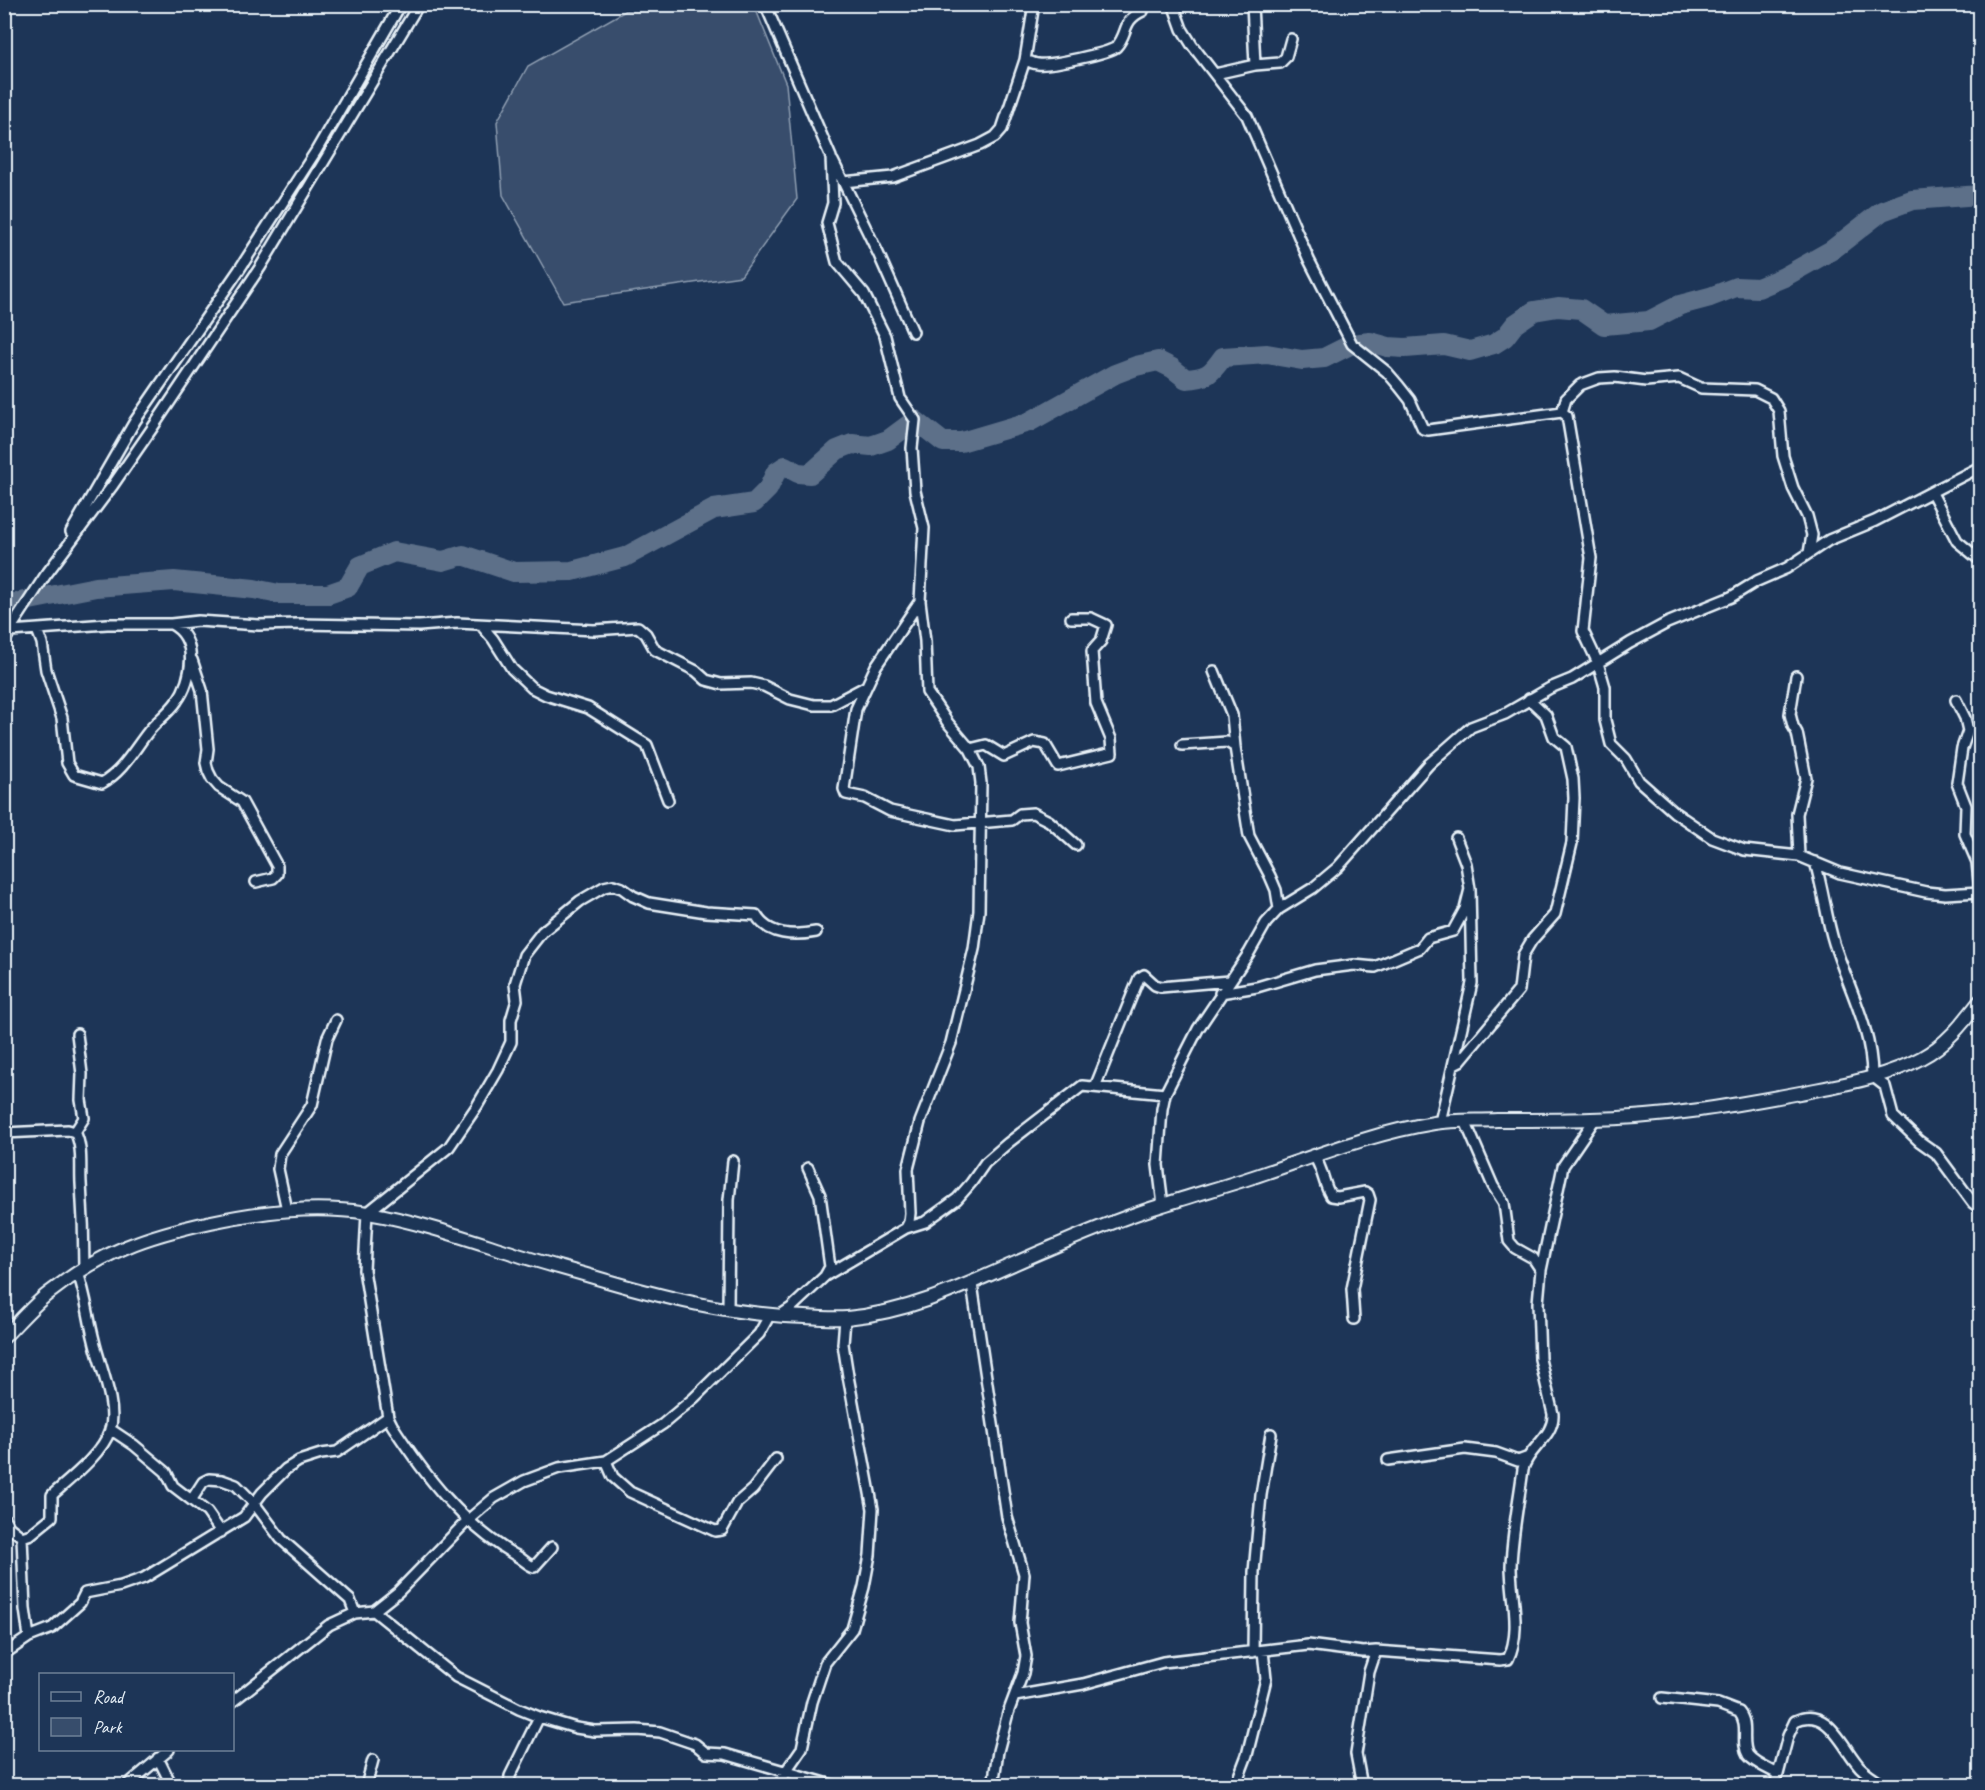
<svg xmlns="http://www.w3.org/2000/svg" width="1985" height="1790" viewBox="0 0 1985 1790" font-family="Caveat,sans-serif">
  <style>
    .green { fill: #374d6c; stroke: #909fb2; stroke-width: 1.5 }
    .lines { fill: none; stroke-linecap: round; stroke-linejoin: round }
    .river { stroke: #5d7089; stroke-width: 20 }
    .minor-casing { stroke: #e8f1f8; stroke-width: 14 }
    .tertiary-casing { stroke: #e8f1f8; stroke-width: 16 }
    .minor { stroke: #1d3557; stroke-width: 9 }
    .tertiary { stroke: #1d3557; stroke-width: 12 }
  </style>
  <rect width="100%" height="100%" fill="#1d3557"/>
  <filter id="ink" filterUnits="userSpaceOnUse"><feTurbulence type="fractalNoise" baseFrequency=".0167" numOctaves="2"/><feDisplacementMap in="SourceGraphic" scale="12" xChannelSelector="R" yChannelSelector="G"/><feConvolveMatrix kernelMatrix="1 2 1 2 8 2 1 2 1" color-interpolation-filters="sRGB"/></filter>
  <g filter="url(#ink)">
    <!-- green -->
    <path class="green" d="M754,5L786,84L797,199L741,276L563,302L503,195L497,122L528,66L627,10Z"/>
    <g class="lines">
      <!-- river -->
      <path class="river" d="M4,605L96,587L174,581L254,589L279,594H328L348,587L360,566L394,552L443,561L463,555L514,572L572,571L625,557L714,509L754,503L768,489L776,472L785,466L798,473L810,474L837,450L852,444L871,446L888,440L915,420L943,442H961L1029,422L1115,374L1136,366L1158,361L1172,368L1186,379C1207,378 1211,374 1223,357L1267,354L1302,360L1324,358L1352,344L1370,342L1388,347L1405,348L1444,345L1470,351L1494,344L1505,337L1515,324L1534,311L1558,307L1581,309L1604,325L1649,321L1680,305L1710,297L1736,287L1758,288L1784,277L1832,250L1882,211L1912,200L1980,195"/>
      <!-- minor casing -->
      <g class="minor-casing">
        <path id="minor" d="M765,4L831,157L833,203L827,223L837,262L864,294L885,336L900,398L915,420L912,448L915,491L924,528L920,601L925,641L927,692L948,723L970,749L979,767L981,783L979,911L974,949L951,1043L920,1122L908,1169L910,1213L909,1222L906,1228
          M1173,4L1182,29L1192,45L1247,116L1309,260L1352,344L1387,372L1399,386L1410,400L1423,429L1428,430L1562,412L1567,416L1591,558L1583,631L1598,663L1605,687V720L1611,744L1626,759L1639,781L1674,812L1712,838L1744,850L1799,856L1840,873L1926,892L1945,894L1980,892
          M1252,4L1255,65
          M1025,60C1029,61 1034,64 1038,64C1049,66 1109,53 1116,47C1129,33 1121,21 1143,11
          M1215,74L1255,65L1280,63L1286,57L1291,39
          M833,161L878,253L913,332
          M843,182L893,177L980,145L995,137L1002,129L1025,60L1034,4
          M1562,412L1566,399L1580,385L1599,378L1615,377L1646,381L1679,378L1701,388L1755,390L1771,398L1779,411L1783,456L1793,488L1807,516L1812,535L1809,553
          M1932,493L1957,541L1980,560
          M71,532L135,421L239,270L316,151L401,4
          M920,601L876,666L856,709L844,789L846,794L865,798L890,811L955,825L1012,820L1020,814L1033,813L1049,821L1076,845
          M481,625L493,639L512,669L532,688L546,695L588,708L647,745L668,800
          M37,630L42,643L46,670L62,718L67,763L74,775L102,783C123,771 133,751 148,732C156,721 169,713 177,701C193,679 199,638 171,624
          M7,634L45,576L113,485L153,427L261,266L419,4
          M4,641L11,631L107,624H171L198,621L259,625L298,624L419,626L457,623L594,630L638,627L646,634L655,650L696,671L706,680L721,684L751,683L764,686L790,699L814,705H831L865,687
          M192,660L202,690L208,749L206,763L208,771L212,779L219,787L242,802L277,866V874L273,878L256,882
          M1214,671L1232,715L1235,747L1249,836L1270,876L1276,890L1279,909
          M1796,676L1790,714L1793,726L1797,733L1806,778L1797,814L1799,856
          M1956,700L1965,718L1968,731L1962,748L1957,783L1966,806L1965,834L1977,862L1980,892
          M1182,745L1227,742L1235,747
          M970,749L986,745L1004,756L1034,742L1045,744L1058,766L1112,753L1111,739L1096,703L1092,651L1101,641L1106,625L1091,618H1071
          M1815,862C1823,889 1826,917 1834,943C1848,987 1872,1029 1872,1076L1885,1086L1893,1116L1919,1141L1936,1153L1973,1203L1980,1208
          M1220,993L1257,987L1315,970L1354,965L1375,967L1420,948L1428,938L1453,931L1465,909L1470,889
          M1454,1064L1460,1061L1519,990L1523,955L1532,940L1555,914L1572,843L1574,798L1573,779L1566,747L1554,737L1546,715L1529,699
          M1095,1087L1139,978L1144,975L1155,985L1161,987L1229,981
          M1440,1122L1472,983L1470,889L1466,864L1456,838
          M75,1132L84,1118L81,1100L82,1074L77,1034
          M4,1133L68,1130L75,1132C83,1147 80,1166 81,1183C83,1211 84,1239 84,1268
          M1314,1156C1324,1171 1323,1184 1331,1196L1338,1197L1365,1192L1368,1194L1370,1200L1352,1289L1354,1319
          M808,1168L820,1195L830,1267L825,1276
          M1163,1205L1158,1165L1162,1109L1165,1094L1198,1029L1249,953L1266,923L1279,909L1313,888L1338,867L1429,764L1471,727L1505,714L1550,688L1572,679L1630,643L1667,623L1731,597L1757,581L1787,568L1829,540L1875,521L1980,467
          M287,1210L278,1169L280,1154L312,1105L327,1039L336,1020
          M1541,1270L1563,1166L1595,1119
          M972,1284L1007,1517L1024,1574L1020,1623L1026,1656L1023,1673L1008,1713L998,1751L993,1786
          M728,1310L729,1200L733,1161
          M779,1316L791,1308L825,1276L906,1228L925,1222L957,1199L971,1183L985,1163L1008,1143L1082,1086L1165,1094
          M110,1429L134,1445L166,1472L173,1486L207,1512L221,1532
          M1388,1460L1465,1449L1496,1453L1518,1461L1526,1458
          M606,1461L613,1477L630,1492L715,1531L722,1530L737,1503L753,1489L776,1459
          M192,1499L203,1482L209,1479L222,1480L236,1485L254,1503L281,1539L350,1600L355,1613
          M4,1518L9,1527L22,1537L31,1534L52,1517V1495C70,1479 103,1453 110,1430C118,1406 99,1364 94,1340C88,1317 86,1295 78,1273
          M22,1537L25,1609L29,1637
          M552,1547L534,1567C527,1565 522,1558 515,1555C462,1524 425,1476 392,1425L388,1417L364,1270L367,1213L449,1147L477,1106L498,1070L511,1042V1020L517,1000L515,984L524,955L542,932L580,901L604,887L613,885L622,888L633,896L649,903L706,912L756,915C768,936 795,936 816,932
          M374,1611L456,1677L519,1709L539,1717L576,1728L595,1731L637,1730L660,1732L695,1744L706,1753L725,1754L836,1786
          M1253,1652L1254,1572L1261,1495L1271,1434
          M4,1654L29,1637L52,1628L80,1603L85,1593L121,1586L144,1578L244,1517L262,1493L286,1469L299,1461L321,1454L337,1452L388,1417
          M1015,1696L1083,1684L1163,1662L1308,1645L1363,1652L1376,1651L1500,1660L1508,1659C1522,1631 1511,1596 1511,1566C1512,1534 1519,1501 1523,1469C1528,1448 1554,1437 1553,1414L1540,1359L1538,1303L1541,1270L1533,1258L1515,1248L1509,1241L1504,1203L1493,1186L1465,1121
          M1662,1698L1718,1704L1739,1712C1750,1725 1740,1742 1748,1755C1754,1763 1769,1769 1778,1774
          M232,1702L329,1625L355,1613L374,1611L398,1592L468,1520L494,1498L524,1481L559,1468L606,1461L663,1424L694,1398L759,1334L769,1316
          M158,1758L172,1786
          M126,1786L169,1750
          M366,1786L373,1760
          M509,1786L510,1776L539,1717
          M779,1786L786,1771L802,1748L812,1702L825,1663L852,1629L864,1587L870,1555L873,1509L848,1376L843,1344L845,1319
          M1239,1786V1776L1247,1755L1266,1679L1263,1651
          M1362,1786L1356,1754L1369,1672L1376,1651
          M1775,1786L1788,1736L1795,1721C1828,1705 1842,1747 1860,1767C1868,1775 1877,1780 1887,1786"/>
      </g>
      <!-- tertiary casing -->
      <g class="tertiary-casing">
        <path id="tertiary" d="M4,1337C19,1322 33,1305 49,1293C103,1251 146,1236 211,1222C263,1211 315,1205 368,1213C416,1221 462,1237 509,1252C535,1261 563,1268 590,1276C661,1297 731,1315 805,1317C819,1318 834,1319 847,1318C922,1311 987,1274 1055,1246C1090,1231 1126,1216 1163,1205C1193,1195 1223,1187 1253,1177C1313,1157 1372,1133 1434,1123C1455,1120 1476,1121 1497,1120C1528,1120 1560,1120 1591,1119C1661,1118 1731,1106 1800,1093C1839,1085 1885,1078 1921,1058C1946,1045 1963,1023 1980,1001"/>
      </g>
      <!-- minor -->
      <use href="#minor" class="minor"/>
      <!-- tertiary -->
      <use href="#tertiary" class="tertiary"/>
    </g>
  </g>
  <!-- margin -->
  <rect width="1985" height="1790" fill="none" stroke="#1d3557" stroke-width="24"/>
  <rect x="12" y="12" width="1961" height="1766" fill="none" stroke="#e8f1f8" stroke-width="2" filter="url(#ink)"/>
  <!-- legend -->
  <rect x="39" y="1673" width="195" height="78" fill="#1d3557" stroke="#6e8097" stroke-width="1.5"/>
  <rect x="51" y="1692" width="30" height="9" fill="#1d3557" stroke="#6e8097" stroke-width="1.5"/>
  <text x="93" y="1703" font-size="18" fill="#e8f1f8">Road</text>
  <rect x="51" y="1718" width="30" height="18" fill="#374d6c" stroke="#6e8097" stroke-width="1.5"/>
  <text x="93" y="1733" font-size="18" fill="#e8f1f8">Park</text>
</svg>
